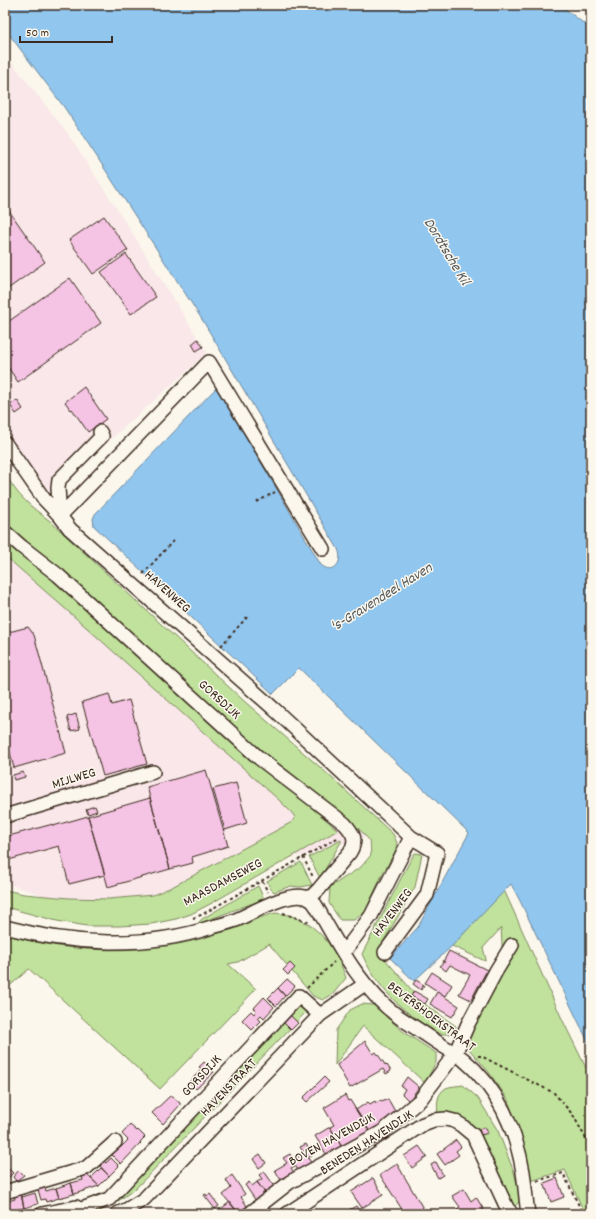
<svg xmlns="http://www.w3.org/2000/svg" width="596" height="1219" viewBox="0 0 596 1219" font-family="Dekko,sans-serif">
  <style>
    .built { fill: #f9e7e9 }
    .green { fill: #c0e29c; stroke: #7e865d }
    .water { fill: #91c6ef; stroke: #6f889b }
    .building { fill: #f5c3e3; stroke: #3b2a1e }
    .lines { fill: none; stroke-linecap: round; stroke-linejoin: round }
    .minor-casing { stroke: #3b2a1e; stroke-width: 16 }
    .path { stroke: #3b2a1e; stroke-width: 2; stroke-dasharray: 3 3; stroke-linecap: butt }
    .minor { stroke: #fbf7ec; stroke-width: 13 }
    .labels { text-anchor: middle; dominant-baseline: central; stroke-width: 3; stroke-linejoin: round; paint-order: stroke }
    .street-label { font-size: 14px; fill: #3b2a1e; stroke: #fbf7ec }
    .water-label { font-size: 15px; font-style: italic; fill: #55595d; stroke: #fbf7ec }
  </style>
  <rect width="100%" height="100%" fill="#fbf7ec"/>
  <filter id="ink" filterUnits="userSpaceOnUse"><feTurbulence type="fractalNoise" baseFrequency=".025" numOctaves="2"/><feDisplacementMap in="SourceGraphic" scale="8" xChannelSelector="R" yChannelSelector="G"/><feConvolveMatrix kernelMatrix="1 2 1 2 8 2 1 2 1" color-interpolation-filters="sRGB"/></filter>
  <g filter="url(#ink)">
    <!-- built -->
    <path class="built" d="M5,54L68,134L131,231L207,353L44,499L5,460Z
      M5,519L384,832L97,913L5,883Z"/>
    <!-- green -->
    <path class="green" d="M5,473C17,496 30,506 50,521L244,701L321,768L393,834L397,843L395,852L383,873L365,912L354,920H340L329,903L330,887L361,867L371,855C370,851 371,846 370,843C364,827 322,802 308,791C205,705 105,615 5,526Z
      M5,537L277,778L338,830L212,903L191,914L176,919L151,924L120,926H87L57,921L5,907V890L24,894L69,898L109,899L153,895L172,887L292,822L295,817L291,812L280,801L86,627L5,556Z
      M341,840V842L320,878L309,857Z
      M415,853L422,854L415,887L378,951L423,1003L456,1026L455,1030L450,1034H441L438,1033C429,1027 420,1022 412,1016C392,1001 372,978 362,954L411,859Z
      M301,862L312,885L300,887L291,886L274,892L270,888L267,881Z
      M258,886L264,899L197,924L202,919Z
      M504,890L563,1021L591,1078V1214H585L565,1170L531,1181L527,1158L519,1130L507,1098L488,1071L468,1048L466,1040L502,950V944L501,928L483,948L486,959L485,961L452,946Z
      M275,913C281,914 288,914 294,917C321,927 337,951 346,978L333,994L323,1000L313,996L269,944L238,962L228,964L256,989L160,1089L29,969L5,990V934C61,952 134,955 192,941C220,935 247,921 275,913Z
      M362,1004L373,1005L405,1033L436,1053V1062L425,1083L363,1026L335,1065L336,1030L350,1010Z
      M297,1006L303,1008L307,1011L136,1188C121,1199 107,1211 89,1214C83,1215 76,1214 70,1214L100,1201Z
      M463,1085L478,1098L498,1131L514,1172L521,1200L514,1207L506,1200L476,1137L438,1115C437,1105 436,1094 446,1088C450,1086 458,1086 463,1085Z"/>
    <!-- water -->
    <path class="water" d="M5,5H560L591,29V1048L520,901L511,884L452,946L414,981L390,958L418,927L469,833L299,668L273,694L94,526L93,519L95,514L217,387L321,565C333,575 344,563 338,549L203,321L97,157L64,107L5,29Z"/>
    <!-- building -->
    <path class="building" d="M5,205L45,262L5,291Z
      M104,216L128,250L93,274L69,240Z
      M126,254L156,297L131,314L101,272Z
      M70,278L101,323L18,382L5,363V324Z
      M198,339L203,347L196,351L192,344Z
      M84,387L106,419L88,432L72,409L71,410L65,402Z
      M17,400L23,409L16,414L10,405Z
      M28,627L34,635L66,753L14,768L7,741L5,742V633Z
      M109,694L112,705L129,700L147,764L103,776L82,702Z
      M76,714L80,729L71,731L67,717Z
      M206,770L228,846L192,857L193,863L170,869L147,787Z
      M23,772L25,777L14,780L13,775Z
      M236,783L247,823L225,830L213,789Z
      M150,798L170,869L108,887L88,816Z
      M95,806L97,811L88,814L86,809Z
      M88,816L105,875L69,884L59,846L5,861V837L53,824V826Z
      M449,951L487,970L471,1000L459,994L470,975L450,965L446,971L440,966L445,962H443Z
      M290,963L295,968L288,975L283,970Z
      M432,972L452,985L445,996L425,983Z
      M287,979L295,986L285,996L278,988Z
      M416,980L424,985L421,990L413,984Z
      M278,988L285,996L276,1006L268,998Z
      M414,991L428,999L425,1004L411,996Z
      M437,992L459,1006L452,1017L430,1004Z
      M264,997L274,1007L264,1018L261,1015L258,1018L261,1021L252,1030L242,1020L251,1011L254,1014L256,1011L254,1008Z
      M290,1015L298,1023L291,1030L283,1022Z
      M365,1041L373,1054L376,1052L386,1066L387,1065L391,1071L386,1074L383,1069L350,1088L337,1065Z
      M204,1062L214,1072L196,1089L189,1082L202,1069L199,1067Z
      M324,1077L329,1082L307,1102L303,1098Z
      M407,1077L419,1087L409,1101L402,1094L405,1089L401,1086Z
      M345,1095L348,1101L350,1100L370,1132L343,1149L330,1127L334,1125L324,1108Z
      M170,1096H172L180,1103V1105L163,1124L152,1113Z
      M388,1099L396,1113L381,1122L382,1124L370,1132L356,1110L368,1102L370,1104L375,1101L376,1103L381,1100L382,1102Z
      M130,1125L137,1131L138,1130L145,1137L140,1142L141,1143L121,1164L109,1152L116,1145L120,1148L128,1140L122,1134Z
      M330,1127L343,1149L328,1157L315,1136Z
      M485,1127L488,1133L481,1135L479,1129Z
      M456,1140L461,1147L456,1151L459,1155L445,1165L437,1154Z
      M306,1144L312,1155L308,1158L312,1164L299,1172L292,1160L304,1153L300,1147Z
      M419,1146L427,1157L412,1168L404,1156Z
      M260,1154L266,1163L259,1168L253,1159Z
      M290,1154L295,1166L291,1168L295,1174L282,1182L275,1170L287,1163L283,1158Z
      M111,1158L119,1166L109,1176L100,1166L104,1161L106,1163Z
      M436,1162L443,1175L438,1178L431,1165Z
      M397,1164L424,1210L416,1214H405L380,1175Z
      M7,1167L13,1173L5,1181V1168Z
      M101,1168L109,1176L99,1186L91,1178Z
      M19,1170L24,1175L16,1181L13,1177Z
      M264,1171L275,1187L266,1194L257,1182L262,1179L259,1175Z
      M87,1175L99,1186L74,1194L71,1183L83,1180L82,1176Z
      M232,1175L245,1194L241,1197L249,1209L243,1214H239L223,1195L231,1188L226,1180Z
      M373,1178L383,1195L362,1208L351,1192Z
      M557,1178L564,1197L551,1202L544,1183Z
      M249,1182L252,1186L257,1182L266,1194L256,1201L245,1185Z
      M71,1183L74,1194L59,1198L56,1188Z
      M44,1184L46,1191L56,1188L59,1198L46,1202L45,1199L41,1200L37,1186Z
      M464,1189L471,1201L476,1197L484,1210L477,1214H460L457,1209L460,1207L452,1196Z
      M35,1193L38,1204L24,1208L22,1197Z
      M206,1194L207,1196L210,1194L219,1206L215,1209L204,1195Z
      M21,1195L24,1208L10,1211V1210L5,1211V1202L15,1199L14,1196Z
      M230,1202L239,1214H221L218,1211Z
      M356,1206L361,1214H351L349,1210Z"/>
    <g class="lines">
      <!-- minor casing -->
      <g class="minor-casing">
        <path id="minor" d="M5,443L44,499L60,516
          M60,516L58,488L59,480L102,436L100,432
          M5,532L22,547L58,575L259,758L345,824C354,834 357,840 350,852L319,889L309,899
          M323,549L209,362L60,516L70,529L274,709L411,837L371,916L344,952
          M5,816L153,772
          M5,927C72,945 145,949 212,927C220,925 228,923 236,920C253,913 292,888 310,899C314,902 317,907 319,911C341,950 363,991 399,1017C414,1027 428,1036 443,1046C449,1050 457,1054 463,1059C497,1087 516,1129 523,1172C525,1186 526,1200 528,1214
          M385,952L427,895L437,853L411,837
          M5,1192L86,1168L115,1142
          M42,1214L76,1207
          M68,1214L109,1199L299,996L320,1015
          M117,1214L126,1210L144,1199L320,1015L365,984
          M249,1214L290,1182L382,1132L420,1100L455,1054L468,1024L496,971L512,945
          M287,1214L423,1124L434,1120L446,1119L454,1121L461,1125L473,1135L507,1208L512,1214"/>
      </g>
      <!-- path -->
      <path class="path" d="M257,502L275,492
        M143,574L173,541
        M221,646L248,616
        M303,857L313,877
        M262,881L268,892
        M283,913L311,923
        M193,918L201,915L339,837
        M307,988L334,962
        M478,1056H481L554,1093L573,1115L591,1148
        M537,1181L563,1173L583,1214"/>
      <!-- minor -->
      <use href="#minor" class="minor"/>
    </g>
  </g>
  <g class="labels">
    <!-- street labels -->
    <g class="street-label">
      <text transform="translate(167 592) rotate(42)">HAVENWEG</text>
      <text transform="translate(219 700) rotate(42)">GORSDIJK</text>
      <text transform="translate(74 779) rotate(-17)">MIJLWEG</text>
      <text transform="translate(223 883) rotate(-28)">MAASDAMSEWEG</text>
      <text transform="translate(393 913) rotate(-53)">HAVENWEG</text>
      <text transform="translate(431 1017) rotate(37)">BEVERSHOEKSTRAAT</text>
      <text transform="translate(202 1076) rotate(-47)">GORSDIJK</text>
      <text transform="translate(229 1088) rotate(-46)">HAVENSTRAAT</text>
      <text transform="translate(332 1140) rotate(-29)">BOVEN HAVENDIJK</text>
      <text transform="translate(367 1143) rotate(-33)">BENEDEN HAVENDIJK</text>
    </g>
    <!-- water labels -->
    <g class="water-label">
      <text transform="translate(446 252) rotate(59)">Dordtsche Kil</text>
      <text transform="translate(382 598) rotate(-32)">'s-Gravendeel Haven</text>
    </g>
  </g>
  <!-- margin -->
  <rect width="596" height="1219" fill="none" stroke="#fbf7ec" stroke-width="20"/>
  <rect x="10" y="10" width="576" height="1199" fill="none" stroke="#3b2a1e" stroke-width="1.5" filter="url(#ink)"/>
  <!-- scale -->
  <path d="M20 36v6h92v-6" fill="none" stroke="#3b2a1e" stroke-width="2"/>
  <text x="26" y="36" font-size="12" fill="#3b2a1e" stroke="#fbf7ec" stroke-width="3" paint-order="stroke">50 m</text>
</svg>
